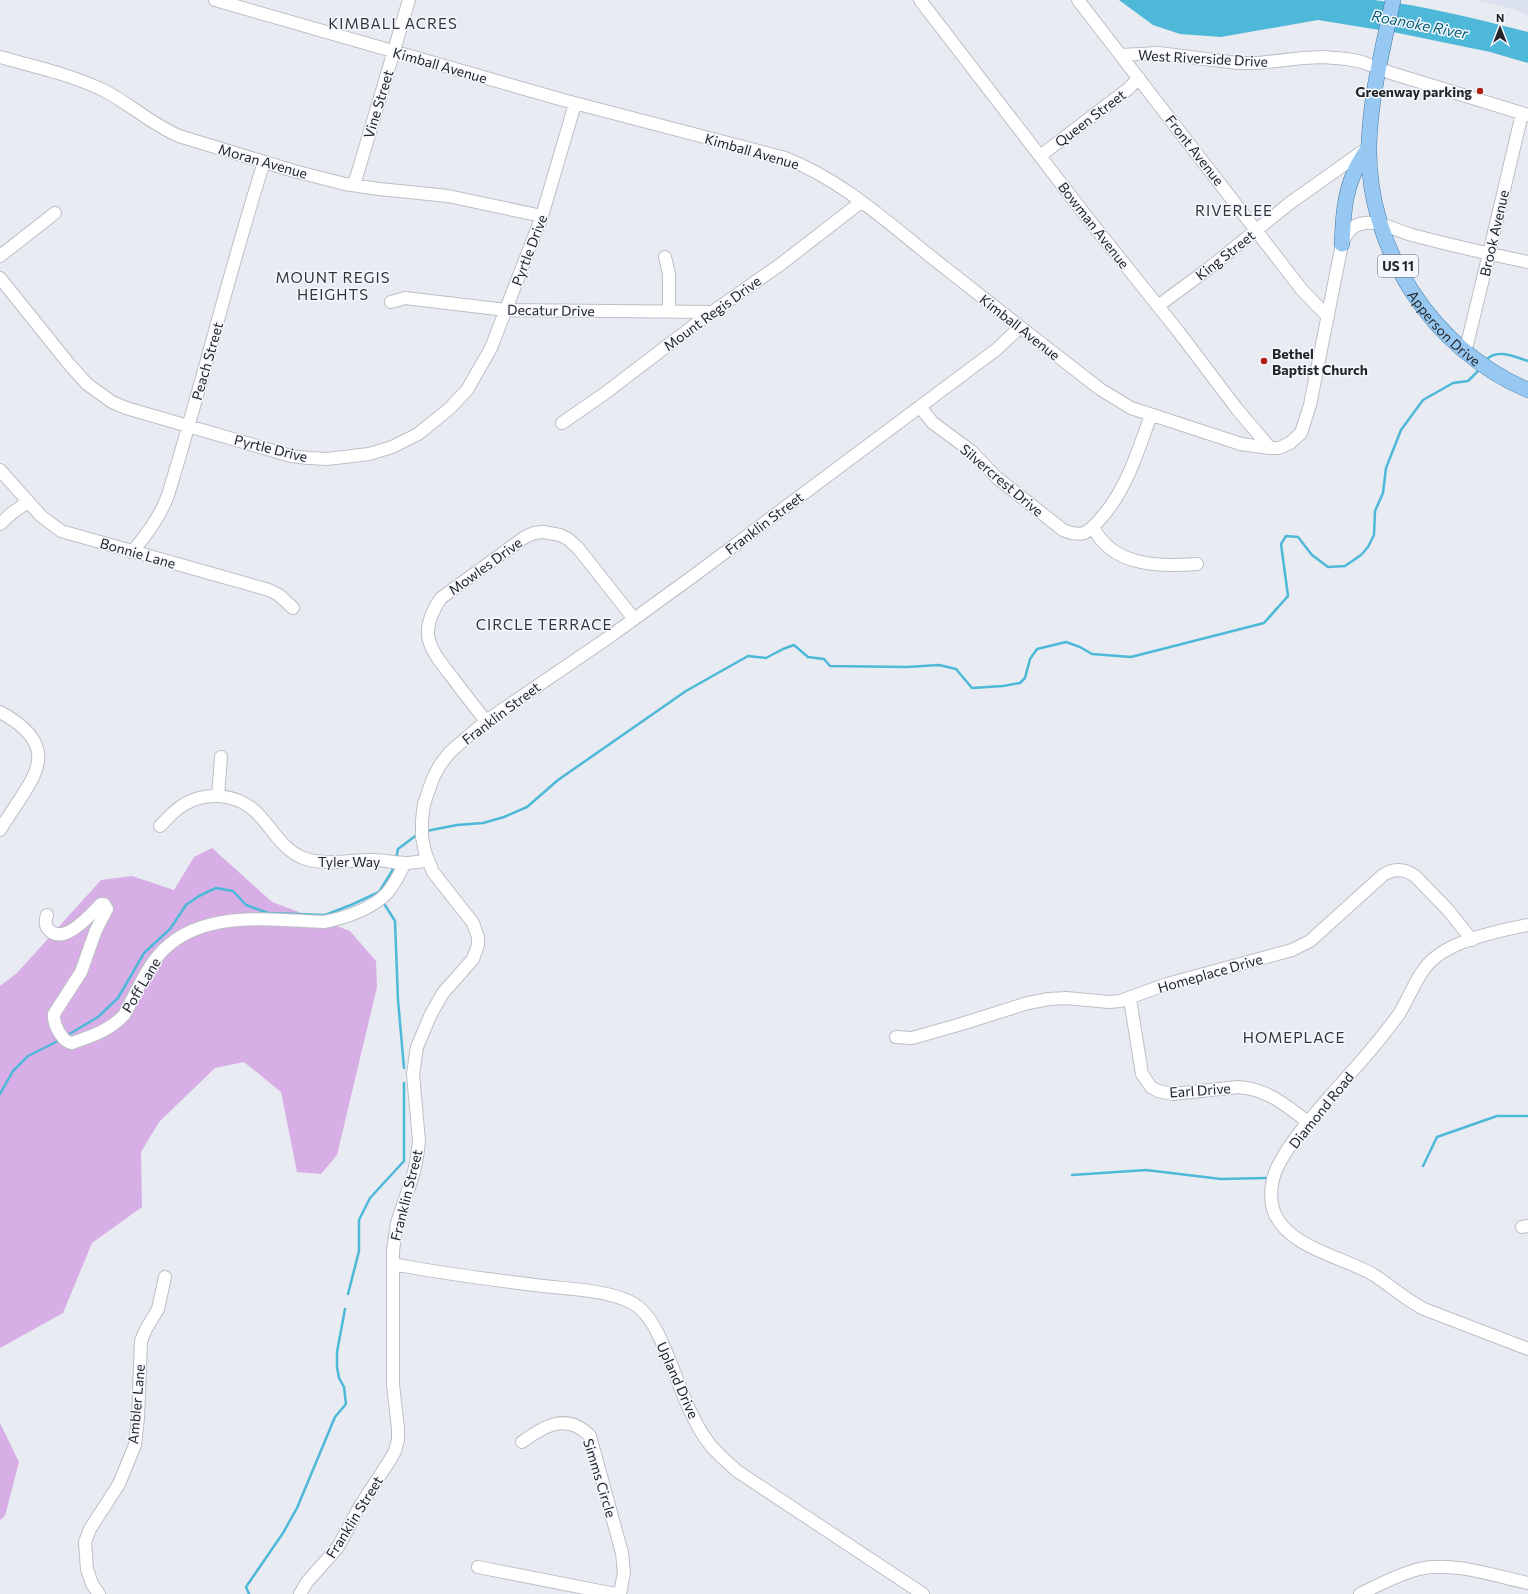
<svg xmlns="http://www.w3.org/2000/svg" width="1528" height="1594" viewBox="0 0 1528 1594" font-family="Commissioner,sans-serif">
  <style>
    .built { fill: #dce1ef }
    .green { fill: #d7aee5 }
    .water { fill: #4eb8d8 }
    .lines { fill: none; stroke-linecap: round; stroke-linejoin: round }
    .stream { stroke: #4eb8d8; stroke-width: 2.5 }
    .minor-casing { stroke: #bdbfc6; stroke-width: 14 }
    .major-casing { stroke: #4278a4; stroke-width: 16 }
    .minor { stroke: #fff; stroke-width: 12 }
    .major { stroke: #97c8f1; stroke-width: 15 }
    .poi-dot { fill: #ad1d12; stroke: #f5f8ff; stroke-width: 1.5 }
    .labels { text-anchor: middle; dominant-baseline: central; stroke-width: 3; stroke-linejoin: round; paint-order: stroke }
    .shield { fill: #f5f8ff; stroke: #636568; stroke-width: 1 }
    .shield-label { font-size: 13px; font-weight: bold; fill: #252628 }
    .street-label { font-size: 14px; fill: #252628; stroke: #f5f8ff }
    .poi-label { font-size: 14px; font-weight: bold; fill: #252628; stroke: #f5f8ff; text-anchor: end }
    .neighbourhood-label { font-size: 15px; letter-spacing: 1px; fill: #33353a; stroke: #f5f8ff }
    .water-label { font-size: 15px; font-style: italic; fill: #046076; stroke: #f5f8ff }
  </style>
  <rect width="100%" height="100%" fill="#e8ebf1"/>
  <!-- built -->
  <path class="built" d="M1476,0H1528V16L1514,9Z"/>
  <!-- green -->
  <path class="green" d="M212,848L272,902L350,931L376,961L377,987L337,1155L321,1174L297,1172L281,1092L244,1062L215,1068L159,1122L141,1152L142,1207L92,1243L63,1313L0,1348V986L17,973L101,880L132,876L174,890L194,857Z
    M0,1423L19,1462L5,1516L0,1520Z"/>
  <!-- water -->
  <path class="water" d="M1119,0H1374C1427,6 1477,19 1528,32V63L1490,52L1398,33L1318,20L1221,37L1180,34L1153,25Z"/>
  <g class="lines">
    <!-- stream -->
    <path class="stream" d="M1486,360C1497,348 1515,357 1528,361
      M426,831L457,825L483,823L504,817L527,807L558,780L686,691L748,656L766,658L783,649L794,645L808,657L824,659L830,666L906,667L939,665L956,669L972,688L1003,686L1020,683L1025,678L1030,659L1037,649L1066,642L1080,647L1092,654L1131,657L1264,623L1288,596L1281,544L1286,536L1298,537L1312,555L1328,567L1345,566L1361,555L1368,547L1374,535L1375,511L1383,493L1386,468L1401,430L1423,400L1453,383L1468,381L1480,369
      M396,859L398,849L418,834
      M383,902L395,921L398,1000L404,1068
      M66,1036L98,1017L118,998L144,953L170,929L186,905L199,896L216,888L233,891L246,905L268,913L325,915L351,905L379,892L392,871L394,866
      M0,1094L13,1071L28,1056L58,1041
      M1423,1166L1437,1137L1497,1116H1528
      M1072,1175L1146,1170L1221,1179L1266,1178
      M348,1294L359,1251V1220L370,1198L404,1161V1083
      M249,1594L246,1587L283,1533L297,1508L335,1417L346,1404L344,1387L339,1378L337,1367V1352L345,1309"/>
    <!-- minor casing -->
    <g class="minor-casing">
      <path id="minor" d="M215,0L563,100L785,158C840,179 885,220 930,256C987,301 1043,345 1100,389L1131,408L1241,444L1270,448H1279L1290,443L1301,433L1310,405L1342,244C1346,233 1353,224 1365,223C1381,221 1397,231 1412,235C1450,245 1489,254 1528,262
        M920,0L1086,216L1178,331L1237,409L1270,448
        M1078,0L1302,290L1328,317
        M1121,55L1158,53L1238,63H1258L1303,58L1323,57L1347,59L1362,62L1391,73L1528,115
        M0,57C33,66 72,75 103,90C129,103 151,124 179,136L294,171L345,184L379,189L448,196L542,216
        M1040,156L1128,89L1139,78
        M354,185L409,0
        M0,256L55,213
        M665,257L669,274V311
        M0,278L69,364L87,384L112,402L126,408L291,456L309,458L327,459L369,454L392,447L418,434L449,409L467,390L491,348L542,216L575,104
        M391,302L405,298L506,310L712,312
        M1158,306L1208,269L1290,203L1366,149
        M1465,352C1485,273 1503,193 1522,114
        M920,407L933,423L971,451L996,477L1063,530C1070,533 1077,535 1084,533C1091,530 1097,523 1102,517C1127,488 1138,451 1151,415
        M562,423L604,394L701,320L781,264L861,202
        M0,470L41,516L61,531L269,590L279,595L293,608
        M0,524L12,513L28,502
        M1093,527C1112,566 1158,567 1197,564
        M132,552C147,534 160,517 168,495C202,385 229,272 264,162
        M0,712C70,750 28,782 0,830
        M486,721C474,706 463,692 452,677C429,648 417,633 441,598L525,537L534,533L543,532L560,535L568,539L578,548L634,619
        M218,796L221,757
        M160,826C168,818 175,809 185,804C207,791 237,794 256,812C272,827 281,849 303,858C325,866 350,860 373,860C384,860 395,863 406,863C413,863 420,861 427,861
        M47,915C45,920 45,926 49,930C64,946 91,914 101,904H104L107,909L96,930L81,972L54,1014C53,1024 62,1042 72,1043C92,1036 109,1031 124,1015C135,996 143,974 157,957C197,908 268,920 324,922C345,918 372,909 387,893C395,884 400,873 405,863
        M1528,925C1501,930 1459,939 1437,956C1418,970 1411,995 1399,1014C1381,1039 1360,1063 1339,1086C1317,1112 1292,1137 1277,1168C1271,1181 1269,1198 1274,1212C1288,1248 1344,1257 1374,1275C1391,1286 1406,1300 1424,1309L1528,1349
        M1130,999L1142,1074L1151,1087L1158,1091L1173,1094L1238,1087C1268,1089 1285,1105 1308,1122
        M896,1037L912,1038L958,1025L1028,1003L1049,999L1066,998L1109,1002L1120,1001L1167,984L1292,950L1310,941L1383,875C1394,868 1405,869 1415,876L1448,910L1472,940
        M1522,1227L1528,1226
        M393,1264C443,1274 493,1280 543,1286C568,1289 603,1290 626,1300C640,1305 650,1318 657,1332C676,1369 685,1413 711,1446C719,1455 728,1463 737,1471L923,1594
        M522,1442C544,1426 567,1412 590,1436L622,1553L624,1572L620,1594
        M478,1567L615,1594
        M99,1594L92,1584L87,1569L85,1542L90,1529L119,1484L135,1445L138,1418L141,1341L146,1329L158,1309L165,1277
        M300,1594L307,1582L338,1547L360,1506L390,1460L395,1451L398,1440V1428L393,1385V1251L397,1223L414,1172L417,1157L419,1141L413,1074L417,1047L431,1014L443,993L473,959L478,945V937L473,923L433,872L425,852L422,837V820L424,804L433,778L440,765L450,752L486,721L612,635L696,574L997,349L1020,327
        M1360,1594C1378,1585 1399,1574 1419,1569C1453,1561 1495,1576 1528,1583"/>
    </g>
    <!-- major casing -->
    <g class="major-casing">
      <g id="major">
        <path id="s1" d="M1393,0C1383,48 1370,97 1369,146C1367,249 1433,350 1528,390"/>
        <path d="M1342,244C1343,220 1344,194 1355,171C1358,163 1364,155 1369,147"/>
      </g>
    </g>
    <!-- minor -->
    <use href="#minor" class="minor"/>
    <!-- major -->
    <use href="#major" class="major"/>
  </g>
  <!-- markers -->
  <g class="poi-dot">
    <circle cx="1480" cy="91" r="4"/>
    <circle cx="1264" cy="361" r="4"/>
  </g>
  <g class="labels">
    <!-- shield labels -->
    <rect class="shield" x="1378" y="255" width="40" height="22" rx="3"/>
    <g class="shield-label">
      <text x="1398" y="266">US 11</text>
    </g>
    <!-- street labels -->
    <g class="street-label">
      <text transform="translate(1203 58) rotate(3)">West Riverside Drive</text>
      <text transform="translate(440 65) rotate(16)">Kimball Avenue</text>
      <text transform="translate(378 104) rotate(-73)">Vine Street</text>
      <text transform="translate(1090 118) rotate(-37)">Queen Street</text>
      <text transform="translate(1195 150) rotate(52)">Front Avenue</text>
      <text transform="translate(752 151) rotate(16)">Kimball Avenue</text>
      <text transform="translate(263 161) rotate(16)">Moran Avenue</text>
      <text transform="translate(1094 225) rotate(52)">Bowman Avenue</text>
      <text transform="translate(1494 233) rotate(-77)">Brook Avenue</text>
      <text transform="translate(529 250) rotate(-69)">Pyrtle Drive</text>
      <text transform="translate(1225 255) rotate(-38)">King Street</text>
      <text transform="translate(551 310) rotate(1)">Decatur Drive</text>
      <text transform="translate(712 313) rotate(-36)">Mount Regis Drive</text>
      <text stroke="none"><textPath href="#s1" startOffset="351">Apperson Drive</textPath></text>
      <text transform="translate(1020 327) rotate(38)">Kimball Avenue</text>
      <text transform="translate(207 361) rotate(-74)">Peach Street</text>
      <text transform="translate(271 448) rotate(14)">Pyrtle Drive</text>
      <text transform="translate(1002 480) rotate(40)">Silvercrest Drive</text>
      <text transform="translate(764 523) rotate(-37)">Franklin Street</text>
      <text transform="translate(138 553) rotate(16)">Bonnie Lane</text>
      <text transform="translate(485 566) rotate(-36)">Mowles Drive</text>
      <text transform="translate(501 713) rotate(-37)">Franklin Street</text>
      <text x="349" y="861">Tyler Way</text>
      <text transform="translate(1210 973) rotate(-16)">Homeplace Drive</text>
      <text transform="translate(141 985) rotate(-59)">Poff Lane</text>
      <text transform="translate(1200 1090) rotate(-4)">Earl Drive</text>
      <text transform="translate(1321 1110) rotate(-51)">Diamond Road</text>
      <text transform="translate(406 1195) rotate(-76)">Franklin Street</text>
      <text transform="translate(678 1380) rotate(66)">Upland Drive</text>
      <text transform="translate(136 1404) rotate(-85)">Ambler Lane</text>
      <text transform="translate(600 1478) rotate(73)">Simms Circle</text>
      <text transform="translate(354 1517) rotate(-58)">Franklin Street</text>
    </g>
    <!-- poi labels -->
    <g class="poi-label">
      <text x="1472" y="91">Greenway parking</text>
      <text x="1272" y="353" text-anchor="start">Bethel<tspan x="1272" dy="16">Baptist Church</tspan></text>
    </g>
    <!-- neighbourhood labels -->
    <g class="neighbourhood-label">
      <text x="393" y="23">KIMBALL ACRES</text>
      <text x="1234" y="210">RIVERLEE</text>
      <text x="333" y="277">MOUNT REGIS<tspan x="333" dy="17">HEIGHTS</tspan></text>
      <text x="544" y="624">CIRCLE TERRACE</text>
      <text x="1294" y="1037">HOMEPLACE</text>
    </g>
    <!-- water labels -->
    <g class="water-label">
      <text transform="translate(1420 24) rotate(11)">Roanoke River</text>
    </g>
  </g>
  <!-- north arrow -->
  <g transform="translate(1500 28)" stroke="#f5f8ff" stroke-width="3" paint-order="stroke">
  <path d="M0-3L7 15L0 10L-7 15Z" fill="#252628"/>
  <text y="-6" font-size="11" font-weight="bold" text-anchor="middle" fill="#252628">N</text>
  </g>
</svg>
